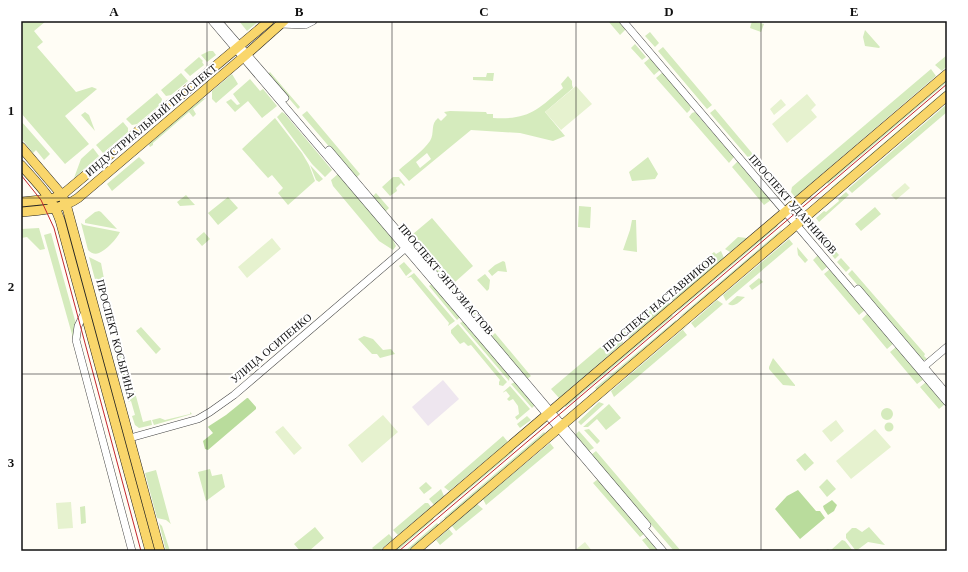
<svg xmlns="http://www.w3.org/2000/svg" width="968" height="572" viewBox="0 0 968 572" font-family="Georgia,serif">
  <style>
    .industrial { fill: #eee6ef }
    .green { fill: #d5ebbd; fill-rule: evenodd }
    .forest { fill: #b9dc9c }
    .pitch { fill: #e6f2cf }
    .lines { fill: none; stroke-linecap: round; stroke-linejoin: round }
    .minor-casing { stroke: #444; stroke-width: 8 }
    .major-casing { stroke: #222; stroke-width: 10 }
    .minor { stroke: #fff; stroke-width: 7 }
    .major { stroke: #f9d66b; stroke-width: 9 }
    .tram { stroke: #c4262e; stroke-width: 1 }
    .grid { fill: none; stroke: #111; stroke-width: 1; stroke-opacity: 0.55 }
    .labels { text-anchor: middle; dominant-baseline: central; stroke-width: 4; stroke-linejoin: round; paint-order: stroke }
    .street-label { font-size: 11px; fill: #111; stroke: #fff }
    .neatline { fill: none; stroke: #111; stroke-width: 1.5 }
    .grid-label { font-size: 13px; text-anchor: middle; font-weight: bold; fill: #111 }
  </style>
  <rect width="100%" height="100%" fill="#fffdf5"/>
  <!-- industrial -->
  <path class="industrial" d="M443,380L459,399L428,426L412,407Z"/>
  <!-- green -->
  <path class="green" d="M21,21H46L34,31L43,42L37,47L76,92L92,87L97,89L65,116L89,144L65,164L21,113Z
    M239,21H259L247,31Z
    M608,21H619L626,29L620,35Z
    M752,21L764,24L761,32L750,28Z
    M865,30L880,47L879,48L865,46L863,37Z
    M650,32L659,43L655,47L645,36Z
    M635,44L646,57L642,60L631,48Z
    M663,47L712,105L707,109L658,51Z
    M209,51H213L216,55L207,62L201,55Z
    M947,55V66L942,71L935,65Z
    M199,57L203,61L202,62L204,65L190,76L184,70Z
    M650,58L660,70L654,75L644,63Z
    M931,69L936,76L795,197L791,192L792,187Z
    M270,72L300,107L298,109L268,74Z
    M663,72L691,105L690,110L687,113L656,78Z
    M181,73L188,81L171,95L166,96L161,90Z
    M487,73H494L493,81L473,80V77H486Z
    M232,74L238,84L216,103L212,99V91Z
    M568,76L572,81V85L573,88L545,112L565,136L553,141L520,133L471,130L409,181L399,170C408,162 423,151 430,141C435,133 430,124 438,118L441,121L447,115L444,112L450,111L486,112L487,114H493V118C529,120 537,110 563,88L561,84ZM427,153L431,159L420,168L416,162Z
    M250,79L260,91L263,89L277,106L262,118L248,101L235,112L226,102L231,99L237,105L240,104L233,94Z
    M947,80V82L828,184L827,182Z
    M947,89V92L833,189L831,188Z
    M157,93L162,99L161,104L137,124L132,125L126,119Z
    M206,98L193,109L196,114L193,117L189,112L153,143V145L150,147L149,145L150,143L202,99Z
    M947,104V112L852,193L848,189Z
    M715,109L762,165L758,169L710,113Z
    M307,111L360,174L356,178L302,115Z
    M85,112L89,115L95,131L81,115Z
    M282,112L285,114L332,170L325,177L312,164L277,117Z
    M695,112L734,157L729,163L689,117L692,113Z
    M275,118L302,153L309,165L315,181L288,205L278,193L283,188L272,175L268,178L242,149Z
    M21,121L50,154L44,160L36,150L33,153L21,138Z
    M123,122L128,128V132L103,153L96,145Z
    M93,148L99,156L74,178L81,159Z
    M139,157L145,163L112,191L107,184Z
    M648,157L658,174L655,179L632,181L629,172Z
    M737,162H738L771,200L764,205L732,167Z
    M310,165L323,179L319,182L316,180Z
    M338,174L394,239L393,240L396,246L393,250L379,241L333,186L331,180Z
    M393,177H399L405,185L404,186L401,183L396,188L397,191L390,196L382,187Z
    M846,192L849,195L819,222L816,218L824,211L826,212L839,201L838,199Z
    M376,193L389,208L385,212L372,197Z
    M186,195L195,205L180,206L177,202Z
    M228,197L238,208L218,225L208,213Z
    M579,206L591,207L590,228L578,227Z
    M875,207L881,214L861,231L855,224Z
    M99,211L101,212L117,229L85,223V220L95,212Z
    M432,218L473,266L455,282L413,234Z
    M632,220H636L637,252L623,250L630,230Z
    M81,223L84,225L120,232C117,239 106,250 99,253C95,255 91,253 88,250Z
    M777,225L778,226L675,314L679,310L678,309Z
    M39,228L45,249L40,250L27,237L21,238V229Z
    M816,229L839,255L835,259L812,232Z
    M781,230L783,232L684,316L683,315L678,318Z
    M204,232L210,239L202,246L196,239Z
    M51,233L76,324L73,338L44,235Z
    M738,237L747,238L730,252L725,249Z
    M789,239L793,244L726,301L723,295Z
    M797,247L808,260L805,263L798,255Z
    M721,251L724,258L673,301L666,293L714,252L716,254Z
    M427,253L458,289L453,292L423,256Z
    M818,255L828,266L822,271L813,260Z
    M89,257L101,263L105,284V288L99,294Z
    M841,258L850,268L846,272L837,262Z
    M503,261L505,262L507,272L498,271L492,276L488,271L495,265Z
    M404,262L412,271L406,276L399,266Z
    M830,269L865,310L859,315L824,274Z
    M852,270L925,354L924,356L928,360H922L920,358L848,274Z
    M414,273L455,321L448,326L449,323L411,277L407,278Z
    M485,274L490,280L489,289L487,291L477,280Z
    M759,278L763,282L752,290L749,286Z
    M432,284L460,317L457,320L429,286Z
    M461,293L492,329L487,332L457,297Z
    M663,296L670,304L629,338L622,332Z
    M737,296L745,297C740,301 735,308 728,304Z
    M717,300L723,304L695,328L691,323Z
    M868,313L894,343L887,349L862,319Z
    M671,314L673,316L566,407L564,406Z
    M676,320L677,322L597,390L595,388Z
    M464,321L510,376L509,381L460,323Z
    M458,324L507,382L503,386L499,385V382L500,380L471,345L468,346L464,342L460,344L451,333V330Z
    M688,325L683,330L687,335L614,397L611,391Z
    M141,327L161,349L156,354L136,331Z
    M495,333L531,376L527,379L491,337Z
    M617,333L622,339L623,343L559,398L551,389Z
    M364,336L373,339L383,350L391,349L395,354L380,358L377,354H372L358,339Z
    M119,347L127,376L123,377L121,375L115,351L116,348Z
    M896,347L924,379L917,384L890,352Z
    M773,358L795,385V386L783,385L769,369V367Z
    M129,382L133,385L143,422L151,420L152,425L139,428L135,425L132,416L135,415L131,401L128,402L123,383Z
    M515,382L535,405L532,408L511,384Z
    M926,382L945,404L939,409L920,387Z
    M510,386L530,409L517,420L515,417L519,414L518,406L513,399L509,401L507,399L510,396L506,391L502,393Z
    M599,402L604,404L581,425L578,422Z
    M609,404L621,418L606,430L597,419L588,427H583Z
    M881 414a6 6 0 1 1 12 0a6 6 0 1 1-12 0Z
    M190,412L192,414L154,425L152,420L160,418L165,420L190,414Z
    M527,416L531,420L520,428L517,424Z
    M884.5 427a4.5 4.5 0 1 1 9 0a4.5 4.5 0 1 1-9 0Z
    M589,429L600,441L597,444L584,430Z
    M579,431L594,448L589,451L575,435Z
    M544,432L546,434L446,519L444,518L440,522V521Z
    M503,436L508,442L449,491L444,487Z
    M550,443L554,448L486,505L483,499Z
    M512,450L514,451L436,517L440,513V512Z
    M596,451L681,551H674L591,455Z
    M805,453L814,463L805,471L796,460Z
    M210,469L212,476L222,474L225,487L206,501L198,472Z
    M156,470L170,522L171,524L166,520L157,518L145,473Z
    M598,479L644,534L640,537L593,483Z
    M827,479L836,489L827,497L819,487Z
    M426,482L432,488L424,494L419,488Z
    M441,489L444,496L434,505L429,499Z
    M425,503H428L431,507L398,535L393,530Z
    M477,504L483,509L456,531L452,526Z
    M85,506L86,523L81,524L80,507Z
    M432,518L434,519L397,551H393Z
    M159,523L162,526L170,551H166Z
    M437,523L439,525L409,551H405Z
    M315,527L324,538L309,551H300L294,544Z
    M869,527L885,545L868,542L856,551L846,538V534L852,528H856L862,532Z
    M449,529L453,534L440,545L436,540Z
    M389,534L393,539L379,551H375L372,548Z
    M647,537L659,551H651L642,540Z
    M842,540L845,541L853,551H825L828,549L830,551Z"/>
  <!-- forest -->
  <path class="forest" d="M247,398H248L256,407V409L208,450L205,449L203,441L213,433L208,427L209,426L226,415Z
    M798,490L816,511H820L825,518L800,539L775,509L787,496Z
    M832,500L837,505L834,511L828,515L824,509L823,506Z"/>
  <!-- pitch -->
  <path class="pitch" d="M576,86L592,104L561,130L545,112Z
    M807,94L816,105L811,110L817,117L787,143L772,124Z
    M781,99L786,105L774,115L770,109Z
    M905,183L910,188L896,200L891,195Z
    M272,238L281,249L247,278L238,267Z
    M383,415L398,432L362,463L348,445Z
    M836,420L844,431L831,442L822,431Z
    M283,426L302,448L294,455L275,432Z
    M875,429L891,447L851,479L836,461Z
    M71,502L73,528L58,529L56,503Z
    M585,542L592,551H574Z"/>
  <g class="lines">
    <!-- minor casing -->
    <g class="minor-casing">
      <path id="minor" d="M212,21L663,551
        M218,21L285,98
        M623,21L947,402
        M280,24L305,25L313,21
        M329,150L647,525
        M858,289L947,394
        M85,312L78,326L76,340L132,551
        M921,369L947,347
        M130,438L198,419L210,412L234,395L408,246"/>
    </g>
    <!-- major casing -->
    <g class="major-casing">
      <path id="major" d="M21,147L62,195L66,204L160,551
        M21,165C37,183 52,197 60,220L150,551
        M21,202L51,199L62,195L269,21
        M21,212C40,210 61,210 78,198L247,54L284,21
        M387,551L947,74
        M415,551L947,96"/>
    </g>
    <!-- minor -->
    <use href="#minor" class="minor"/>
    <!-- major -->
    <use href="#major" class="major"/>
    <!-- tram -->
    <path class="tram" d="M21,175L41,200L54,228L141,551
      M399,551L947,84"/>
  </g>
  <!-- grid -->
  <path class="grid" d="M207,21V551M392,21V551M576,21V551M761,21V551M21,198H947M21,374H947"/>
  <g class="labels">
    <!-- street labels -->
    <g class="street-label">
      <text transform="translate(151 120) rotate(-40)">ИНДУСТРИАЛЬНЫЙ ПРОСПЕКТ</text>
      <text transform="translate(793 204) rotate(49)">ПРОСПЕКТ УДАРНИКОВ</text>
      <text transform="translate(446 279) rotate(50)">ПРОСПЕКТ ЭНТУЗИАСТОВ</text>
      <text transform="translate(659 303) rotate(-40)">ПРОСПЕКТ НАСТАВНИКОВ</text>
      <text transform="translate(116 339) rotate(75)">ПРОСПЕКТ КОСЫГИНА</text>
      <text transform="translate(271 348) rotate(-40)">УЛИЦА ОСИПЕНКО</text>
    </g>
  </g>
  <!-- border -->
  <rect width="968" height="572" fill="none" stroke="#ffffff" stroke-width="44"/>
  <rect x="22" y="22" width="924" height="528" class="neatline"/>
  <g class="grid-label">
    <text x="114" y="16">A</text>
    <text x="299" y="16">B</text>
    <text x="484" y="16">C</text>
    <text x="669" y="16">D</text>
    <text x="854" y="16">E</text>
    <text x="11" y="115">1</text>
    <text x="11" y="291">2</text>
    <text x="11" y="467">3</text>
  </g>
</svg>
